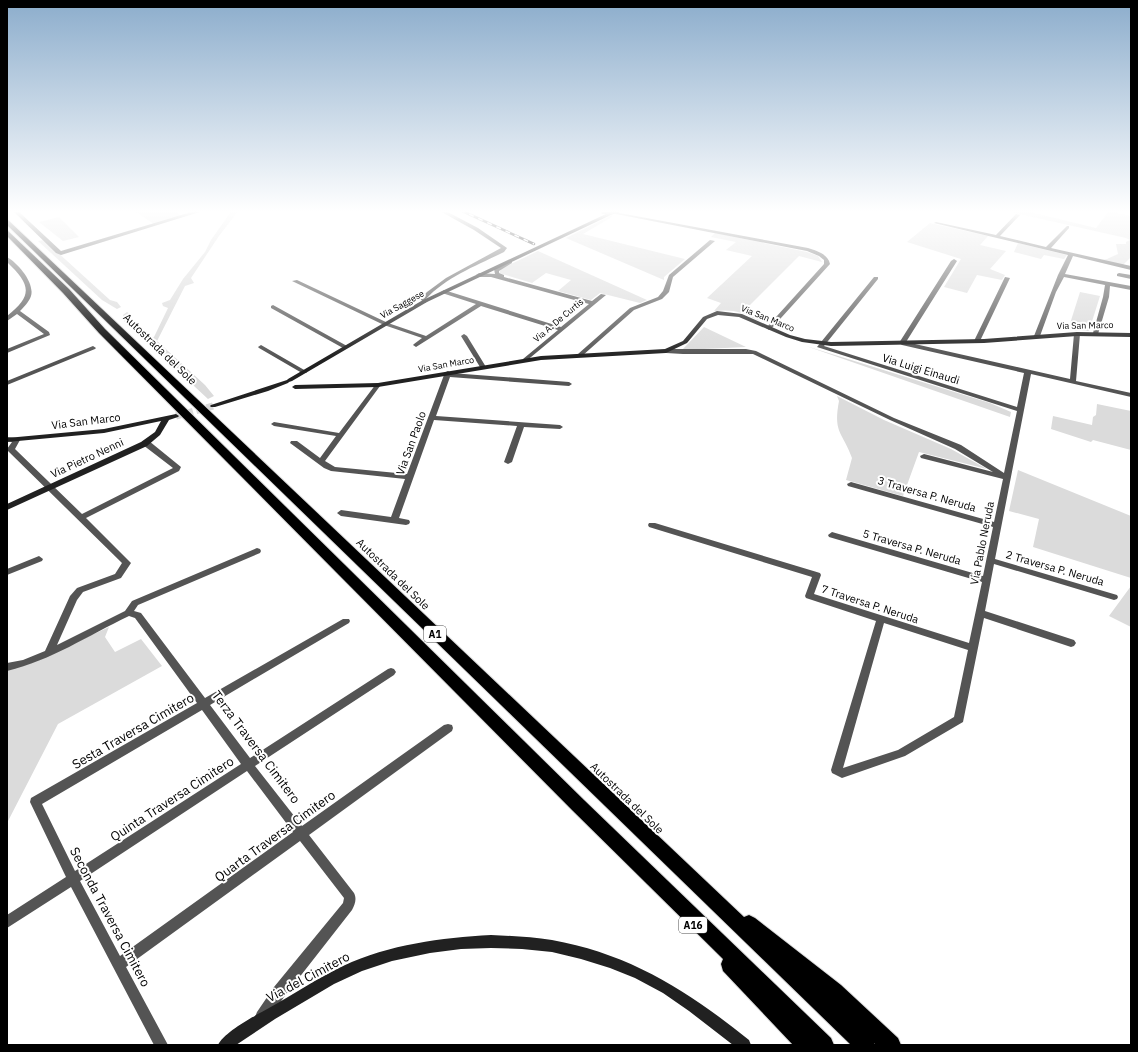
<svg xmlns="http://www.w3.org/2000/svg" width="1138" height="1052" viewBox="0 0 1138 1052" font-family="'IBM Plex Sans',sans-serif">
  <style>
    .green { fill: #dbdbdb }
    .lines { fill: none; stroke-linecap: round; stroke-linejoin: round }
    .secondary-tunnel { stroke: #d9d9d9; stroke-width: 7; stroke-dasharray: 7 3.5; stroke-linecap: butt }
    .motorway-casing { stroke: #dbdbdb; stroke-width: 2 }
    .minor { fill: #545454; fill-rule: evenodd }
    .secondary { fill: #212121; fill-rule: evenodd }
    .motorway { fill: #000; fill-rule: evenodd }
    .rail-casing { stroke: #000; stroke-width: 2.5 }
    .rail { stroke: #fff; stroke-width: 1.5; stroke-dasharray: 5; stroke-linecap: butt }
    .labels { text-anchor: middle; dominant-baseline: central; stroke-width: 4; stroke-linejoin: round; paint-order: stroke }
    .far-street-label { font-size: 9px; fill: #000; stroke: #fff }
    .shield { fill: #fff; stroke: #4c4c4c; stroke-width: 1 }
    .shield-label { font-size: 10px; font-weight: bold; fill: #000 }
    .street-label { font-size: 11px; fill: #000; stroke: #fff }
    .near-street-label { font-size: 13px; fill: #000; stroke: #fff }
  </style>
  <rect width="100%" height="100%" fill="#fff"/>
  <!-- green -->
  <path class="green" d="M133,210H172L182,216L154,224Z
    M232,210H239L219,236L191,278L194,283L185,286L157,341L205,385L214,396L208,399L123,320V315L127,312L130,314V318L152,338L154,337L168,308L163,306L162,303L170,300L183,279L205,252L211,240Z
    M1001,210H1022L1096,228L1109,211L1131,216V257L1123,265L1101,260L1107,259L1118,254L1116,244H1126V242L1130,240L1126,238Z
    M612,215V217L583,234L685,259L664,277V280L566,238Z
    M59,217L79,237L63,241L39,222Z
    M930,223L988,236L980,245L1006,251L990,269L1005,275L1002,280L977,275L967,293L944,287L961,259L907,242Z
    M715,233L807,252L818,256L822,262L799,256L744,311L772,319C762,326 752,316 742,313C733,310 723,310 714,311L721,303L707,298L752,256L726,250L736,242L711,237Z
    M44,240L110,300L117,302L121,307L117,309L102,300L38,241Z
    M1018,243L1067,255L1064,259L1044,255L1041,259L1014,252Z
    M538,251L647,300L640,303L600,293L591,300L558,291L571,280L546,273L532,283L499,273L501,269Z
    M1080,292L1100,296L1089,331L1068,330Z
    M704,327L746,347L682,350Z
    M806,346L990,403L1011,412L1010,417Z
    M837,396L884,420L951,449L987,469L919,452L903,496L846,480L852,458C842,431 833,433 839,401Z
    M1097,404L1131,411V450L1093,440L1091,442L1051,429L1053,416L1092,425L1093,417L1096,415Z
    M1018,470L1131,516V578L1033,547L1039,519L1009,511Z
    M1131,586V627L1109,616Z
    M109,627L105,637L115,652L141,639L162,666L58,724L7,823V669L29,664Z"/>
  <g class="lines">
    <!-- secondary-tunnel -->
    <path class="secondary-tunnel" d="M176,416L213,406"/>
    <!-- motorway casing -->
    <g class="motorway-casing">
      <path id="motorway" d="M7,219L744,917L749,915L755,918L841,985L898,1038L901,1045H876L874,1043L875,1045H851L7,225Z
        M7,230L69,289L105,329L584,800L831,1038L834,1045H793L723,971L721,964L723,959L572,810L99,333L63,293L7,236Z"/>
    </g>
    <!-- minor -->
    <path class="minor" d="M12,210H17L61,251L198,210H206L61,255L56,253Z
      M438,210H444L478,228L507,248L504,252C478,265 446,277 426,299L428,301L425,303L420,299L427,292L446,278L501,248L474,230Z
      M614,212L808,248C817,251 828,254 830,264L771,329L769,330L766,328L767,327L824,264V260L819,256L807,251L616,214L614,213Z
      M1016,214L1020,215L1000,236L1046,247L1067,226H1069V228L1051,248L1131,266V270L1073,256L1065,274L1131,286V290L1110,286L1109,297L1098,334H1094L1093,333L1103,297L1105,285L1064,277L1056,292L1040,336L1037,338L1034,336L1058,275L1068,255L934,223L936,222L996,235Z
      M710,240L715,241L673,277L669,292L662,299L634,310L582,356H578V354L630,308L658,297L663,291L669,275Z
      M7,257C18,263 35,283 31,296C29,302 24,307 20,311L49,332L50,335L7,353V349L44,334L17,314L7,321V316C34,295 30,284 7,262Z
      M954,259L957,261L906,342L1070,379L1074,334L1077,332L1080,334L1076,381L1131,393V397L1031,374L995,559L1117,595L1118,597L1117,599L1114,600L994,564L985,611L1074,640L1076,643L1074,646L1071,647L984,618L963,722L905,756L842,778L832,773L831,770L876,621L806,598L805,596L812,577L649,527L648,525L649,523H655L820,573L821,575L814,594L969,643L982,582L829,537L828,535L832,532L983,576L993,527L848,486L847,484L851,482L994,522L1003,479L921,458L920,456L924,454L993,472L955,449L890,420L753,354H683L666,353L663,351L666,349H746L756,351L894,418L961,445L1004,473L1017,411L817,347L874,277H878V279L824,346L1017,407L1024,373L902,345L899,343L951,261ZM884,623L968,650L954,717L898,750L843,768Z
      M510,260L512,261V263L499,271V273L504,275V277L592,301L601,294L606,295L525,362L523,361V359L558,330L481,306L416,347L413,345L414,344L422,338L384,325L292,281L297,280L388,323L426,336L476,304L442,293L441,292L444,290L561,327L589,304L491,277H479L476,275L479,273L495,274L494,269Z
      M1119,273L1131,275V279L1117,276V274Z
      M1005,277L1010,278L980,341L977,343L975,342L974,341Z
      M273,305L347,346L348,347L345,349L343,348L271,308V306Z
      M464,334L467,336L486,367L485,368H481L480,367L461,336Z
      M261,345L306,371L307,372L306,373H302L259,348L258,347Z
      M93,346L96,348L95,349L7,385V381Z
      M448,371L451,373L569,382L572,384L569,386L450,377L436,416L560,425L563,427L560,429L524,427L512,462L508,464L504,462L517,426L434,420L399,518L409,520L410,522L409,524L406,525L341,516L337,513L341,510L391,517L405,479L331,471L324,468L290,443L291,441H297L320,458L336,436L274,426L271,424L274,422L339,433L376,384H380V386L325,461L335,467L407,474L444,375L446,372Z
      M7,437L19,438L20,440L15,449L82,514L173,468L143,445L142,443L143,441H149L181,467L179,471L86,518L131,563L121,578L83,592L77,600L57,645L125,611L132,601L257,548L260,549L261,551L260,553L138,605L134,611L141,613L205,698L343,619H349L350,621L349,623L210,705L250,758L388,669L391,668L394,669L396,672L394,675L255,766L302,826L444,725L448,724L452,725L453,728L452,731L309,835L354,893C357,899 355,904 352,910L284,997L267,1022L262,1024L257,1022L255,1017L257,1012L274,987L343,903L344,898L300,841L126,967L168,1045H154L71,887L7,928V915L66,877L30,802L31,798L197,703L135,618L129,616C87,636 52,660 7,671V663L23,660L45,651L70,596L77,588L115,574L122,563L8,451L7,449L12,442L7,441ZM202,710L241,764L75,871L42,804ZM247,771L293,832L120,956L80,881Z
      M39,556L43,559L42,561L7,575V569Z"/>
    <!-- secondary -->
    <path class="secondary" d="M600,210L605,212L620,210L618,214H613L427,302L292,381L289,382L288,383L268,391L215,407H211L210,406L211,405L287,380L288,379L423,300L606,214H602Z
      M717,311L742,314L790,335L805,339L831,342L984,339L1077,332L1131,333V337L1077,336L984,343L831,346L802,342L786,337L739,317L718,315L707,319L687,343L666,353L541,360L378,387L295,389L292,387L295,385L378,383L541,356L665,349L683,341L703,317Z
      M176,414L179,416L178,417L169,420L160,435L147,446L7,510V504L141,442L155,432L161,421L104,433L7,442V438L104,429Z
      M491,935C512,936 532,937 552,940C630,954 688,991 749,1040L751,1045H733L689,1011L663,993L635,978L610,968L581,959L552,952L522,949L491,948L461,949L430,953L392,961L362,971L334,984L275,1019L236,1045H218C224,1032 256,1015 269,1008C294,994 318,978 343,966C390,944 441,938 491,935Z"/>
    <!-- motorway -->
    <use href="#motorway" class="motorway"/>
    <!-- rail casing -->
    <g class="rail-casing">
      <path id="rail" d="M460,210L534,244"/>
    </g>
    <!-- rail -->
    <use href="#rail" class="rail"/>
  </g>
  <!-- sky -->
  <linearGradient id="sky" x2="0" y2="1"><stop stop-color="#8cadcc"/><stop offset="0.59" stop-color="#fff"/><stop offset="1" stop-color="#fff" stop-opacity="0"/></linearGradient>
  <rect width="1138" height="358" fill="url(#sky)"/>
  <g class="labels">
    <!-- far-street labels -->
    <g class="far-street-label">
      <text transform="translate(402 304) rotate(-29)">Via Saggese</text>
      <text transform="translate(768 318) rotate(22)">Via San Marco</text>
      <text transform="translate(558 320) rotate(-40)">Via A. De Curtis</text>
      <text transform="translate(1085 325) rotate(-1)">Via San Marco</text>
      <text transform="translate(446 364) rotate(-10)">Via San Marco</text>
    </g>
    <!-- shield labels -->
    <g class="shield">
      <rect x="424" y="626" width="22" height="16" rx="3"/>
      <rect x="679" y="917" width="28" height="16" rx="3"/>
    </g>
    <g class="shield-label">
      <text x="435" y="634">A1</text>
      <text x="693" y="925">A16</text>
    </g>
    <!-- street labels -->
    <g class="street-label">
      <text transform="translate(160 349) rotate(44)">Autostrada del Sole</text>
      <text transform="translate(921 369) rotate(17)">Via Luigi Einaudi</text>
      <text transform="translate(86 421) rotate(-7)">Via San Marco</text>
      <text transform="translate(411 443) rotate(-70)">Via San Paolo</text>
      <text transform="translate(87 458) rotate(-25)">Via Pietro Nenni</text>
      <text transform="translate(927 494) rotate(16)">3 Traversa P. Neruda</text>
      <text transform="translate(982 543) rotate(-79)">Via Pablo Neruda</text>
      <text transform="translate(912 547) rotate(16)">5 Traversa P. Neruda</text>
      <text transform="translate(1055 568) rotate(16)">2 Traversa P. Neruda</text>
      <text transform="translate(393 574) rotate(44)">Autostrada del Sole</text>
      <text transform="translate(870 604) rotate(18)">7 Traversa P. Neruda</text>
      <text transform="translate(627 798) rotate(44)">Autostrada del Sole</text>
    </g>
    <!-- near-street labels -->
    <g class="near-street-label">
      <text transform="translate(133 731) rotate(-30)">Sesta Traversa Cimitero</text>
      <text transform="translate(256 747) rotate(53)">Terza Traversa Cimitero</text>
      <text transform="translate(172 799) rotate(-33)">Quinta Traversa Cimitero</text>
      <text transform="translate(275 836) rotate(-36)">Quarta Traversa Cimitero</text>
      <text transform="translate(110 917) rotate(62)">Seconda Traversa Cimitero</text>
      <text transform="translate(308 977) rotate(-28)">Via del Cimitero</text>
    </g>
  </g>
  <!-- border -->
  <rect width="1138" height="1052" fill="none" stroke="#000000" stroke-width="16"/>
</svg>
